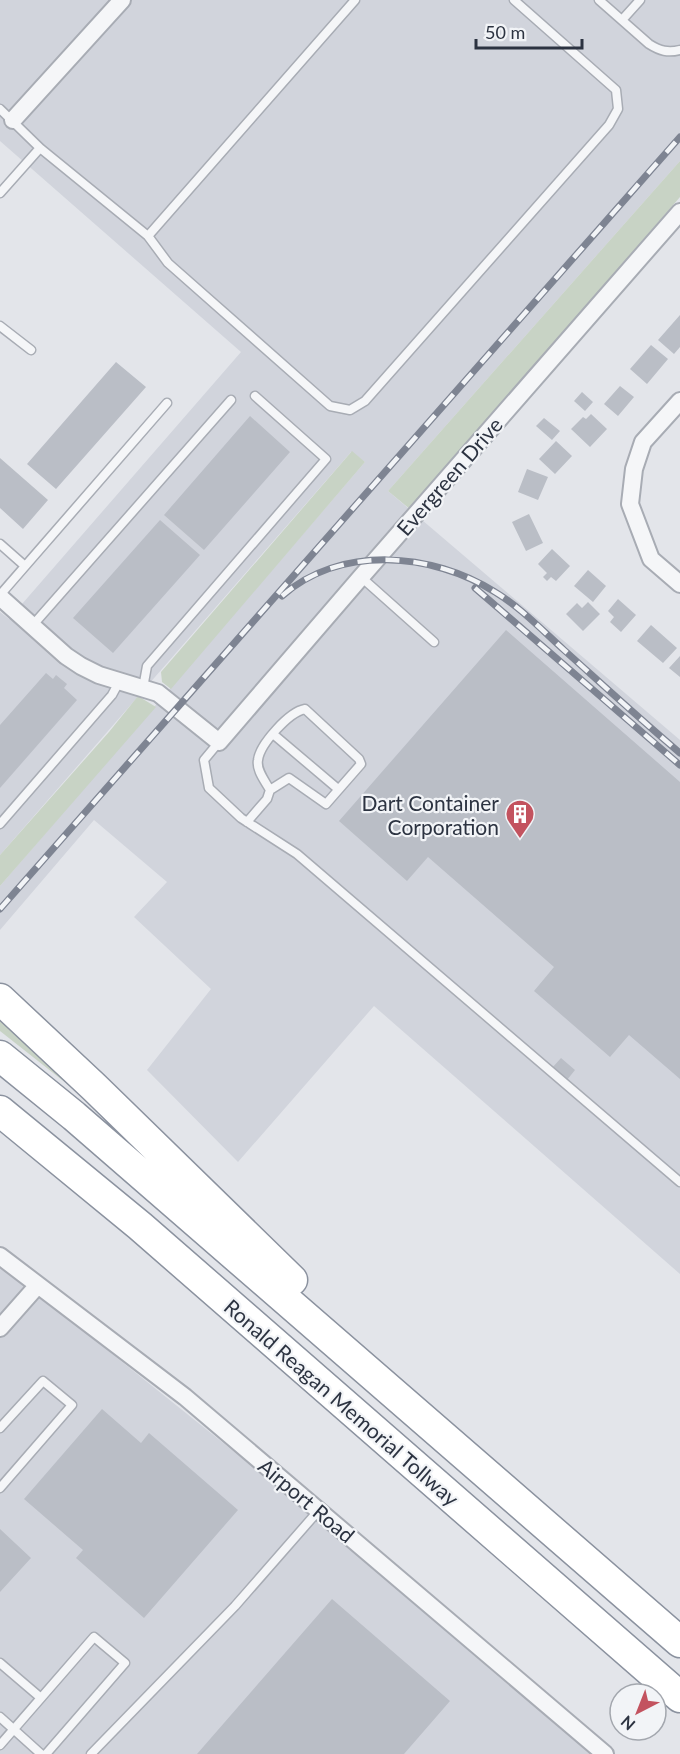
<svg xmlns="http://www.w3.org/2000/svg" width="680" height="1754" viewBox="0 0 680 1754" font-family="Lato,sans-serif">
  <style>
    .built { fill: #d1d4dc }
    .green { fill: #c8d3c5 }
    .building { fill: #babec6 }
    .lines { fill: none; stroke-linecap: round; stroke-linejoin: round }
    .lane-casing { stroke: #a8acb4; stroke-width: 11 }
    .street-casing { stroke: #a8acb4; stroke-width: 20 }
    .highway-casing { stroke: #8b929f; stroke-width: 33 }
    .lane { stroke: #f5f6f8; stroke-width: 8 }
    .street { stroke: #f5f6f8; stroke-width: 16 }
    .highway { stroke: #fff; stroke-width: 30 }
    .rail-casing { stroke: #7e8492; stroke-width: 7 }
    .rail { stroke: #f2f4f7; stroke-width: 4.5; stroke-dasharray: 14; stroke-linecap: butt }
    .labels { text-anchor: middle; dominant-baseline: central; stroke-width: 4.5; stroke-linejoin: round; paint-order: stroke }
    .street-label { font-size: 21px; fill: #2c3341; stroke: #f2f4f7 }
    .poi-label { font-size: 21px; fill: #2c3341; stroke: #f2f4f7; text-anchor: end }
  </style>
  <rect width="100%" height="100%" fill="#e3e5ea"/>
  <!-- built -->
  <path class="built" d="M0,0H680V161L388,491L680,740V1274L374,1006L238,1162L147,1070L211,989L134,917L167,882L94,820L0,930V886L365,462L351,452L0,855V612L9,619L241,352L0,141Z
    M0,1264L282,1490L595,1754H0Z"/>
  <!-- green -->
  <path class="green" d="M680,161V197L411,510L388,491Z
    M352,451L365,462L171,689L162,682L161,672Z
    M138,696L156,707L0,886V855L109,732Z
    M0,1013L109,1117L0,1031Z"/>
  <!-- building -->
  <path class="building" d="M680,315V347L674,354L658,340Z
    M651,345L668,359L647,384L630,369Z
    M116,362L146,387L56,489L27,464Z
    M620,386L634,397L618,416L604,404Z
    M582,392L593,402L585,411L574,401Z
    M591,414L607,429L590,447L571,429L583,417L586,419Z
    M250,416L290,452L204,550L164,515Z
    M544,418L560,431L552,440L536,426Z
    M556,441L572,456L555,474L539,459Z
    M0,458L48,500L23,529L0,508Z
    M527,469L548,477L538,500L518,492Z
    M529,514L543,543L526,551L512,522Z
    M160,520L200,555L113,653L73,618Z
    M552,549L570,566L556,581L551,577L547,581L543,577L547,573L538,564Z
    M588,570L606,586L593,602L574,586Z
    M618,599L636,615L621,632L610,622L614,617L608,611Z
    M588,602L600,614L583,631L566,614L577,603L582,608Z
    M651,625L677,648L663,663L637,641Z
    M506,630L680,782V1079L629,1035L610,1057L534,991L554,967L428,857L407,881L339,821Z
    M680,656V677L669,668Z
    M46,673L53,679L56,675L67,684L64,688L77,700L0,788V725Z
    M561,1058L575,1070L567,1080L552,1068Z
    M102,1409L141,1443L149,1433L238,1510L144,1618L76,1558L83,1550L24,1499Z
    M0,1529L31,1558L0,1592Z
    M332,1599L450,1701L404,1754H197Z"/>
  <g class="lines">
    <!-- lane casing -->
    <g class="lane-casing">
      <path id="lane" d="M599,0L649,44C660,51 668,53 680,50
        M622,20L640,0
        M0,109L40,148L0,193
        M40,148L148,236L168,263L330,406L350,410L365,401L609,125L618,109L616,90L514,0
        M148,236L355,0
        M0,326L31,350
        M0,544L25,566
        M361,577L434,642
        M0,595L167,403
        M32,626L231,400
        M143,688L147,666L326,459L255,396
        M273,734L338,789
        M219,742L204,760L209,788L241,818L297,854L680,1182
        M247,822L267,799L270,790L289,778L326,804L361,764L359,759L305,709C289,712 260,744 258,760C256,770 265,781 270,790
        M0,824L112,695L119,682
        M0,1428L43,1381L72,1405L0,1488
        M0,1663L41,1698
        M0,1717L41,1754
        M0,1745L94,1637L125,1663L46,1754
        M91,1754L235,1606L319,1510"/>
    </g>
    <!-- street casing -->
    <g class="street-casing">
      <path id="street" d="M13,120L122,0
        M680,401L643,442L634,469L630,504L651,559L680,584
        M0,597L66,656L81,666L99,675L158,693L219,742L361,577L680,212
        M0,1256L185,1397L605,1754
        M0,1328L38,1285"/>
    </g>
    <!-- highway casing -->
    <g class="highway-casing">
      <path id="highway" d="M0,999L94,1087L292,1280
        M0,1056L74,1116L680,1642
        M0,1111L140,1226L680,1697"/>
    </g>
    <!-- lane -->
    <use href="#lane" class="lane"/>
    <!-- street -->
    <use href="#street" class="street"/>
    <!-- highway -->
    <use href="#highway" class="highway"/>
    <!-- rail casing -->
    <g class="rail-casing">
      <path id="rail" d="M475,588L680,765
        M282,596C340,545 432,552 495,592C520,607 542,630 564,650C603,685 641,720 680,753
        M0,909L680,137"/>
    </g>
    <!-- rail -->
    <use href="#rail" class="rail"/>
  </g>
  <!-- icons -->
  <defs>
    <g id="building-pin" transform="scale(1.5)"><path d="M0 17L-7.5 6A9.5 9.5 0 1 1 7.5 6Z" fill="#c3535f" stroke="#f2f4f7"/><path d="M-4-6H4V6H1V3H-1V6H-4ZM-2.5-4.3h1.7v1.8h-1.7ZM.8-4.3h1.7v1.8H.8ZM-2.5-1h1.7V.8h-1.7ZM.8-1h1.7V.8H.8Z" fill="#fff"/></g>
  </defs>
  <g fill-rule="evenodd">
    <use href="#building-pin" x="520" y="814"/>
  </g>
  <g class="labels">
    <!-- street labels -->
    <g class="street-label">
      <text transform="translate(449 476) rotate(-49)">Evergreen Drive</text>
      <text transform="translate(342 1402) rotate(41)">Ronald Reagan Memorial Tollway</text>
      <text transform="translate(307 1500) rotate(40)">Airport Road</text>
    </g>
    <!-- poi labels -->
    <g class="poi-label">
      <text x="499" y="802">Dart Container<tspan x="499" dy="24">Corporation</tspan></text>
    </g>
  </g>
  <!-- north arrow -->
  <g transform="translate(638 1712) rotate(222)"><circle r="28" fill="#f2f4f7" stroke="#a3a7ae" stroke-width="1.5"/>
  <path d="M0-4.5L10 22L0 15L-10 22Z" fill="#c3535f"/>
  <text y="-9" font-size="16" font-weight="bold" text-anchor="middle" fill="#2c3341">N</text>
  </g>
  <!-- scale -->
  <path d="M476 39v9h106v-9" fill="none" stroke="#2c3341" stroke-width="3"/>
  <text x="485" y="39" font-size="18" fill="#2c3341" stroke="#f2f4f7" stroke-width="4.5" paint-order="stroke">50 m</text>
</svg>
